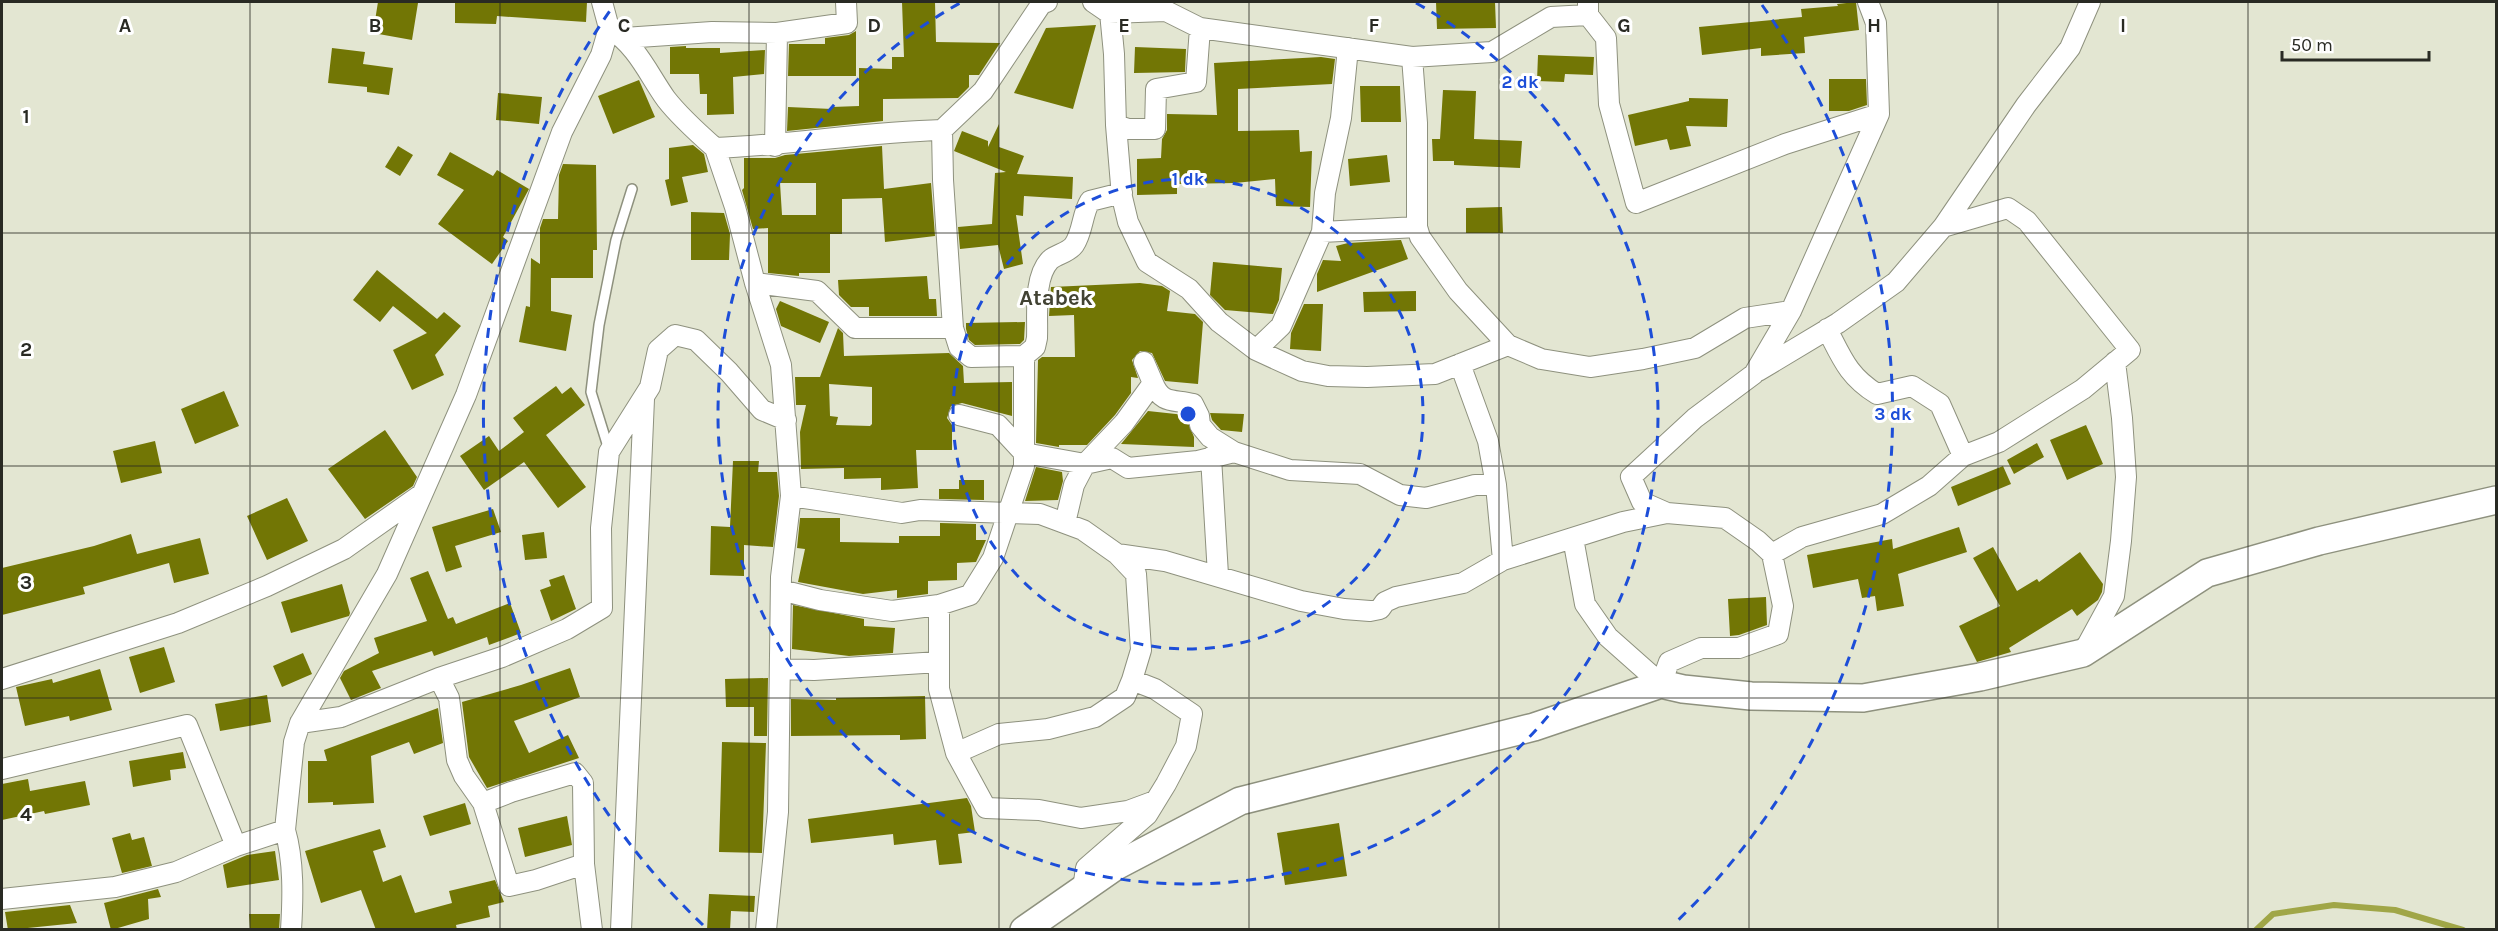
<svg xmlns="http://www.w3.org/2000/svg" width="2498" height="931" viewBox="0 0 2498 931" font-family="Karla,sans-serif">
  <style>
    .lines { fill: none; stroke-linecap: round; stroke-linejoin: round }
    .stream { stroke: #a0a647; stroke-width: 6 }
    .building { fill: #727605; fill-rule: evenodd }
    .lane-casing { stroke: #8e917e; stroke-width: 12 }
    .street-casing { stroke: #8e917e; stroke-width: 22 }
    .secondary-casing { stroke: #8e917e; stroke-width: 30 }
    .lane { stroke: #fff; stroke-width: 9 }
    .street { stroke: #fff; stroke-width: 20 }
    .secondary { stroke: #fff; stroke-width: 27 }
    .grid { fill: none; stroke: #292a23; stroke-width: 1.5; stroke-opacity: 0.55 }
    .ring { fill: none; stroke: #1d4ed8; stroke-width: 3; stroke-dasharray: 10 8 }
    .labels { text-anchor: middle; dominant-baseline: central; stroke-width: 6; stroke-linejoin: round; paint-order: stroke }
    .quarter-label { font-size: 22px; font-weight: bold; fill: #424333; stroke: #fff }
    .grid-label { font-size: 20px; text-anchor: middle; font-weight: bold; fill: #292a23; stroke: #fff; stroke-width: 6; stroke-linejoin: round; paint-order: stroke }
    .centre { fill: #1d4ed8; stroke: #fff; stroke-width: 3 }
    .ring-label { font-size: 18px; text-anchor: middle; font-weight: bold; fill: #1d4ed8; stroke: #fff; stroke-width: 6; stroke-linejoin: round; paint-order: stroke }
  </style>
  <rect width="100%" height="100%" fill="#e3e6d2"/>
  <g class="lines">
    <!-- stream -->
    <path class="stream" d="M2256,930L2273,914L2334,905L2395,910L2463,930"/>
  </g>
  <!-- building -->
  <path class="building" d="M378,2L418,3L412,40L373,33Z
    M455,2H587L586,22L497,16L496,24L455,23Z
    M902,2H935L936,42L1000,43L979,75H969V87L958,98L883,99V121L787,131L788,107L832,109V107L859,106V68L892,69V57H904Z
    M1436,2H1495L1496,28L1437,29Z
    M1856,2L1859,30L1804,37L1805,53L1761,56V48L1702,55L1699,27L1802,17L1801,9L1838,6L1837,4Z
    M1096,25L1073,109L1014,93L1046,28Z
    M856,31V76H788L789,44H825V38L849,35Z
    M686,46V48H720V53L765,50L764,74L733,77L734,114L707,115V94H700L699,74H670V47Z
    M1135,47L1186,49L1185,72L1134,73Z
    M332,48L365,52L363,64L393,68L389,95L367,92V87L328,83Z
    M1538,55L1594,57L1593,75L1565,74L1564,82L1537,81Z
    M1321,57L1335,59L1332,84L1238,89V131L1299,130L1300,152L1312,151L1310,207L1276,206L1275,179L1235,183L1177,184V194L1137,195V159L1161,158L1162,139L1167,130V114L1217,115L1214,63Z
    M1829,79H1866L1867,105L1849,111H1829Z
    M639,80L655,117L613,134L598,96Z
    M1360,86H1400L1401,122H1361Z
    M1443,90L1476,91L1474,139L1522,141L1520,168L1454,165V161H1433L1432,139H1440Z
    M498,93L542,97L539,124L496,120Z
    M1689,98L1728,99L1727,127L1686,126L1691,146L1670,150L1667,139L1635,146L1628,115L1689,101Z
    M999,124V147L1024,156L1017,174L1073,177L1072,199L1024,196L1023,216L1016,215L1023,264L1004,269L998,245L960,249L958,227L992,224L995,173L1006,172L954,151L962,131L988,141V147Z
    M693,145L704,154L708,172L682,177L688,202L671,206L665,180L669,179V148Z
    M398,146L413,155L400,176L385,167Z
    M882,146L884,189L931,183L935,236L885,242L882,198L842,199V234H830V273H799V276L768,273V228L753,229L742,190L744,188V158H775L785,155ZM780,183H816V215H782Z
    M450,152L493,176L497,170L529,189L503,237L508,241L492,264L438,224L464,190L437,175Z
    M1387,155L1390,182L1350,186L1348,159Z
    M563,164L596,165L597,250H593V278H551V311L572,315L566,351L519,342L526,306L530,307L531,258L540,264V228L543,219H558L559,175Z
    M1502,207L1503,233H1466V208Z
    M691,212L724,213L730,234L729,260H691Z
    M1401,240L1408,259L1317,292V274L1323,260L1341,261L1336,246L1348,243Z
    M1213,262L1282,268L1279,300L1273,314L1225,310L1210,295Z
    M377,270L437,319L444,312L461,326L435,355L444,375L412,390L393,350L427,333L393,306L380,322L353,300Z
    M927,276L929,299H936L937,316H869V307H851L839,295L838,280Z
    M1140,283L1162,286L1170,291L1167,311L1195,314L1203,322L1198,384L1165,381L1152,353L1140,351L1132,360L1138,378L1131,377V393L1115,415L1087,445H1059V447L1036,443L1038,360L1042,357H1075L1074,315L1049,316L1051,287Z
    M1416,291V311L1364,312L1363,292Z
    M780,301L829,322L820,343L781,326L776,309Z
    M1304,304H1323L1321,351L1290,349L1291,333Z
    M1025,322L1024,340L1020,344L975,345L969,340L966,329V323Z
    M838,328L843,333L844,356L949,353L963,366L964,383L1012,382V416L962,403L951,406L947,418L952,425V450H916L918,488L881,490V478L844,479V468L801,469L800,432L806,405H796L795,377H820ZM829,384L872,387V424L870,426L836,425L838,417L830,416Z
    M556,386L562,394L571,387L585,405L546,435L586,487L558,508L524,462L484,490L460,456L489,436L499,451L524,432L513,418Z
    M224,391L239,426L195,444L181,409Z
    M1148,411L1185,415L1194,437V447L1121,444Z
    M1210,413L1244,414L1242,432L1221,430L1212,420Z
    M2086,425L2103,464L2067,480L2050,440Z
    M385,430L417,477L413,486L365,519L328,469Z
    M155,441L162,473L121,483L113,451Z
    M2037,443L2044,457L2014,474L2007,460Z
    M733,461H759L758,472H777L779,496L773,547L744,545V576L710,575L711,526L730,527Z
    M2003,466L2011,484L1958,506L1951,487Z
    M1036,467L1062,472L1063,481L1058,500L1025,501Z
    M959,480H984V500L939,499V489H959Z
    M287,498L308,541L267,560L247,516Z
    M493,509L501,532L455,546L462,567L446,572L432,527Z
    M800,518H840V542L899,543V536H940V523L976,524V540H986L976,562L957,563V580L928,581V594L897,598V590L863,594L798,582L805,549L797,548Z
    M1959,527L1967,552L1898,574L1904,606L1877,611L1875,596L1862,598L1858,579L1813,588L1807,555L1892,539L1893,549Z
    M544,532L547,558L525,560L522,535Z
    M131,534L137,554L200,538L209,574L174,583L169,563L83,587L85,594L2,615V568L94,546Z
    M1993,547L2017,591L2037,579L2039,582L2080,552L2103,584L2102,592L2098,600L2077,616L2072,609L2009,648L2011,652L1977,662L1959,626L2000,606L1973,558Z
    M428,571L448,619L453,617L456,624L510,603L521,633L489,645L487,637L434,656L432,651L372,671L381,688L351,700L340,678L344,671L379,653L374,638L427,621L410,578Z
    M564,575L576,609L551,621L540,590L551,586L549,580Z
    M342,584L350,613L349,616L291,633L281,602Z
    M1766,597L1767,625L1739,635L1730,636L1728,599Z
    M793,605L864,619V626L895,628L893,653L849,656L792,649Z
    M164,647L175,682L140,693L129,657Z
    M303,653L312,674L282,687L273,666Z
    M570,668L580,697L514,721L529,753L568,735L579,758L487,788L469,757L462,702L521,685Z
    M100,669L112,710L70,721L69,716L25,726L16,687L52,679L53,683Z
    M768,678L767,736H754V707H726L725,679Z
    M267,695L271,722L220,731L215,704Z
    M925,696L926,739L900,740V735L791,736V699L836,700V698Z
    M438,708L443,743L414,754L409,742L371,756L374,803L333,805V802L308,803V761H327L324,750Z
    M722,742L766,743L762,853L719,852Z
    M183,752L186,768L170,770L171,780L133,787L129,761Z
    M28,779L30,791L85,781L90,805L45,814L44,811L2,820V784Z
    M967,798L971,806L975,832L958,834L962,863L939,865L936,840L894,845L893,834L811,843L808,819Z
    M465,803L471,824L430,836L423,816Z
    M567,816L572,845L525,857L518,828Z
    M1339,823L1347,876L1285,885L1277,833Z
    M380,829L386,847L373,851L383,882L401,875L415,913L452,903L449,891L495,880L504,902L488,906L490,917L456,925L457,930H376L361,890L321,903L305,851Z
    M130,833L132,840L144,837L152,866L122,873L112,838Z
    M275,851L279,880L227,888L223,865L247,855Z
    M158,889L161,897L148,899L149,919L111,930L104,903Z
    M709,894L755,896L754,912L731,911L730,930H707Z
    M70,905L77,923L8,930L5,912Z
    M249,914H280L279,930H250Z"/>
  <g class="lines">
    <!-- lane casing -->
    <g class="lane-casing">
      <path id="lane" d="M609,450L591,392L599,325L616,240L632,189"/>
    </g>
    <!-- street casing -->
    <g class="street-casing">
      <path id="street" d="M602,2L609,28C638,47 647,72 666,99C680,117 698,133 715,148C791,145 866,132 942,130L983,91L1042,3L1047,2
        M1093,2L1109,13L1166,11L1200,28L1412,57L1492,52L1551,17L1588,15
        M1109,2L1114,54L1116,125L1122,197L1128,222L1147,262L1189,289L1219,322L1256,350L1302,371L1328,376L1367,377L1435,374L1508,345
        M1588,2V15L1606,38L1609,104L1636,203L1785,144L1879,114
        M624,38L712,32L777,33L847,23L846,2
        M1412,57L1417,123V227L1420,237L1458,291L1508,345L1541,359L1590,367L1643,359L1695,348L1745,318L1791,311
        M1116,125L1128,129H1155L1156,89L1196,82L1200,28
        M775,146L777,33
        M715,148L735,207L755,283L781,365L791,496L781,577L778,812L766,930
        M1322,232L1417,227
        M755,283L817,291L855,328H953L943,180L942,130
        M953,328L959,347L971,357L1024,356L1035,347L1037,338C1038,315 1033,278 1050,260C1057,254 1068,253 1074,245C1083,232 1082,214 1090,201L1122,193
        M1827,329C1842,358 1848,376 1877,394L1912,386L1940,404L1963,456
        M1256,350L1281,326L1322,232L1325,193L1341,118L1348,48
        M1460,364L1488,441L1496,485
        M1758,371L1838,323L1896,282L1943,227L2026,105L2070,48L2090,2
        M1153,383C1162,405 1174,399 1193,404L1199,416L1200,425L1210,437L1234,452L1290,470L1360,474L1400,495L1426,498L1475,485H1496L1503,560
        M959,415L998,425L1024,453L1085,464L1112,458L1128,468L1198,461L1234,452
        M1211,457L1218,575
        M791,496L902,513L920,510L1040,514L1083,530L1117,554L1165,561L1301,601L1344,609L1370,611L1380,609L1385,602L1396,597L1463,583L1503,560L1623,522L1667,513
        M1065,523L1074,485L1085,464L1124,423L1153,383L1144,362
        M1573,538L1585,604L1608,637L1661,684L1669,662L1701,648H1739L1778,634L1783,606L1772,554L1758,541L1725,518L1667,513L1642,502L1631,477L1695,418L1754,374L1791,311L1879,114L1876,23L1868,2
        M1772,554L1802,537L1882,514L1929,486L1963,456L1999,442L2083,389L2130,350L2027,221L2008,208L1943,227
        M781,590L820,600L892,611L939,605L970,595L993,558L1024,466V356
        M939,605V689L956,753L986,808L1039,810L1081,818L1128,811L1155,801
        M2084,651L2114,596L2121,541L2126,477L2122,418L2115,362
        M780,669L814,670L939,662
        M439,678L449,698L457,760L464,776L483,803L511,792L575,773L583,783L584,864L592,930
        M2,679L178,623L267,586L344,549L422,494
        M300,723L387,574L466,395L562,132L601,55L609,28
        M956,753L999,734L1048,729L1095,717L1125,697L1132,680
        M2,769L187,725L236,846
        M483,803L509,886L536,880L584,864
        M1083,889L1086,868L1147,815L1166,784L1186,746L1192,714L1155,689L1132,680L1141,650L1136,574L1117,554
        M2,899L115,887L176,872L236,846L285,830
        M291,930C293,898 294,861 285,830L294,742L300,723L341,717L439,678L502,657L567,629L602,608L601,528L609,452L650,387L658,350L675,335L696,340L729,372L762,410L786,420
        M621,930L644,399"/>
    </g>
    <!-- secondary casing -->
    <g class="secondary-casing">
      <path id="secondary" d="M1024,930L1116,866L1240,801L1534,727L1661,684L1683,689L1751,696L1863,698L1980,677L2083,653L2207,573L2319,541L2496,500"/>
    </g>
    <!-- lane -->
    <use href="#lane" class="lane"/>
    <!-- street -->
    <use href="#street" class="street"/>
    <!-- secondary -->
    <use href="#secondary" class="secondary"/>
  </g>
  <!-- grid -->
  <path class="grid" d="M250,2V930M500,2V930M749,2V930M999,2V930M1249,2V930M1499,2V930M1749,2V930M1998,2V930M2248,2V930M2,233H2496M2,466H2496M2,698H2496"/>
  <!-- distance rings -->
  <g class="ring">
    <circle cx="1188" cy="414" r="235"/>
    <path d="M1416 3A470 470 0 1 1 960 3"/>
    <path d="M703 925A705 705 0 0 1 614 5M1762 5A705 705 0 0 1 1673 925"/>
  </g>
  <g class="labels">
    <!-- quarter labels -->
    <g class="quarter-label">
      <text x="1056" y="298">Atabek</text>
    </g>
  </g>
  <g class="grid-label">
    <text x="125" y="32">A</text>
    <text x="375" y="32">B</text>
    <text x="624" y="32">C</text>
    <text x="874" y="32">D</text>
    <text x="1124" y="32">E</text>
    <text x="1374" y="32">F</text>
    <text x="1624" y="32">G</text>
    <text x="1874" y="32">H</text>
    <text x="2123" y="32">I</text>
    <text x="26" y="123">1</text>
    <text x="26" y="356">2</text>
    <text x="26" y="589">3</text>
    <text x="26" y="821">4</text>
  </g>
  <circle cx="1188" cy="414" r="9" class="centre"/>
  <g class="ring-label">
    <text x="1520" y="88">2 dk</text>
    <text x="1188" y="185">1 dk</text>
    <text x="1893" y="420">3 dk</text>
  </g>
  <!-- border -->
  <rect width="2498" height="931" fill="none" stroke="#292a23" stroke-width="6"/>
  <!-- scale -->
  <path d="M2282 51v9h147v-9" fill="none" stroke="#292a23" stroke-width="3"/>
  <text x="2291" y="51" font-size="18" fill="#292a23" stroke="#ffffff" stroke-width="4.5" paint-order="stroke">50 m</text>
</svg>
